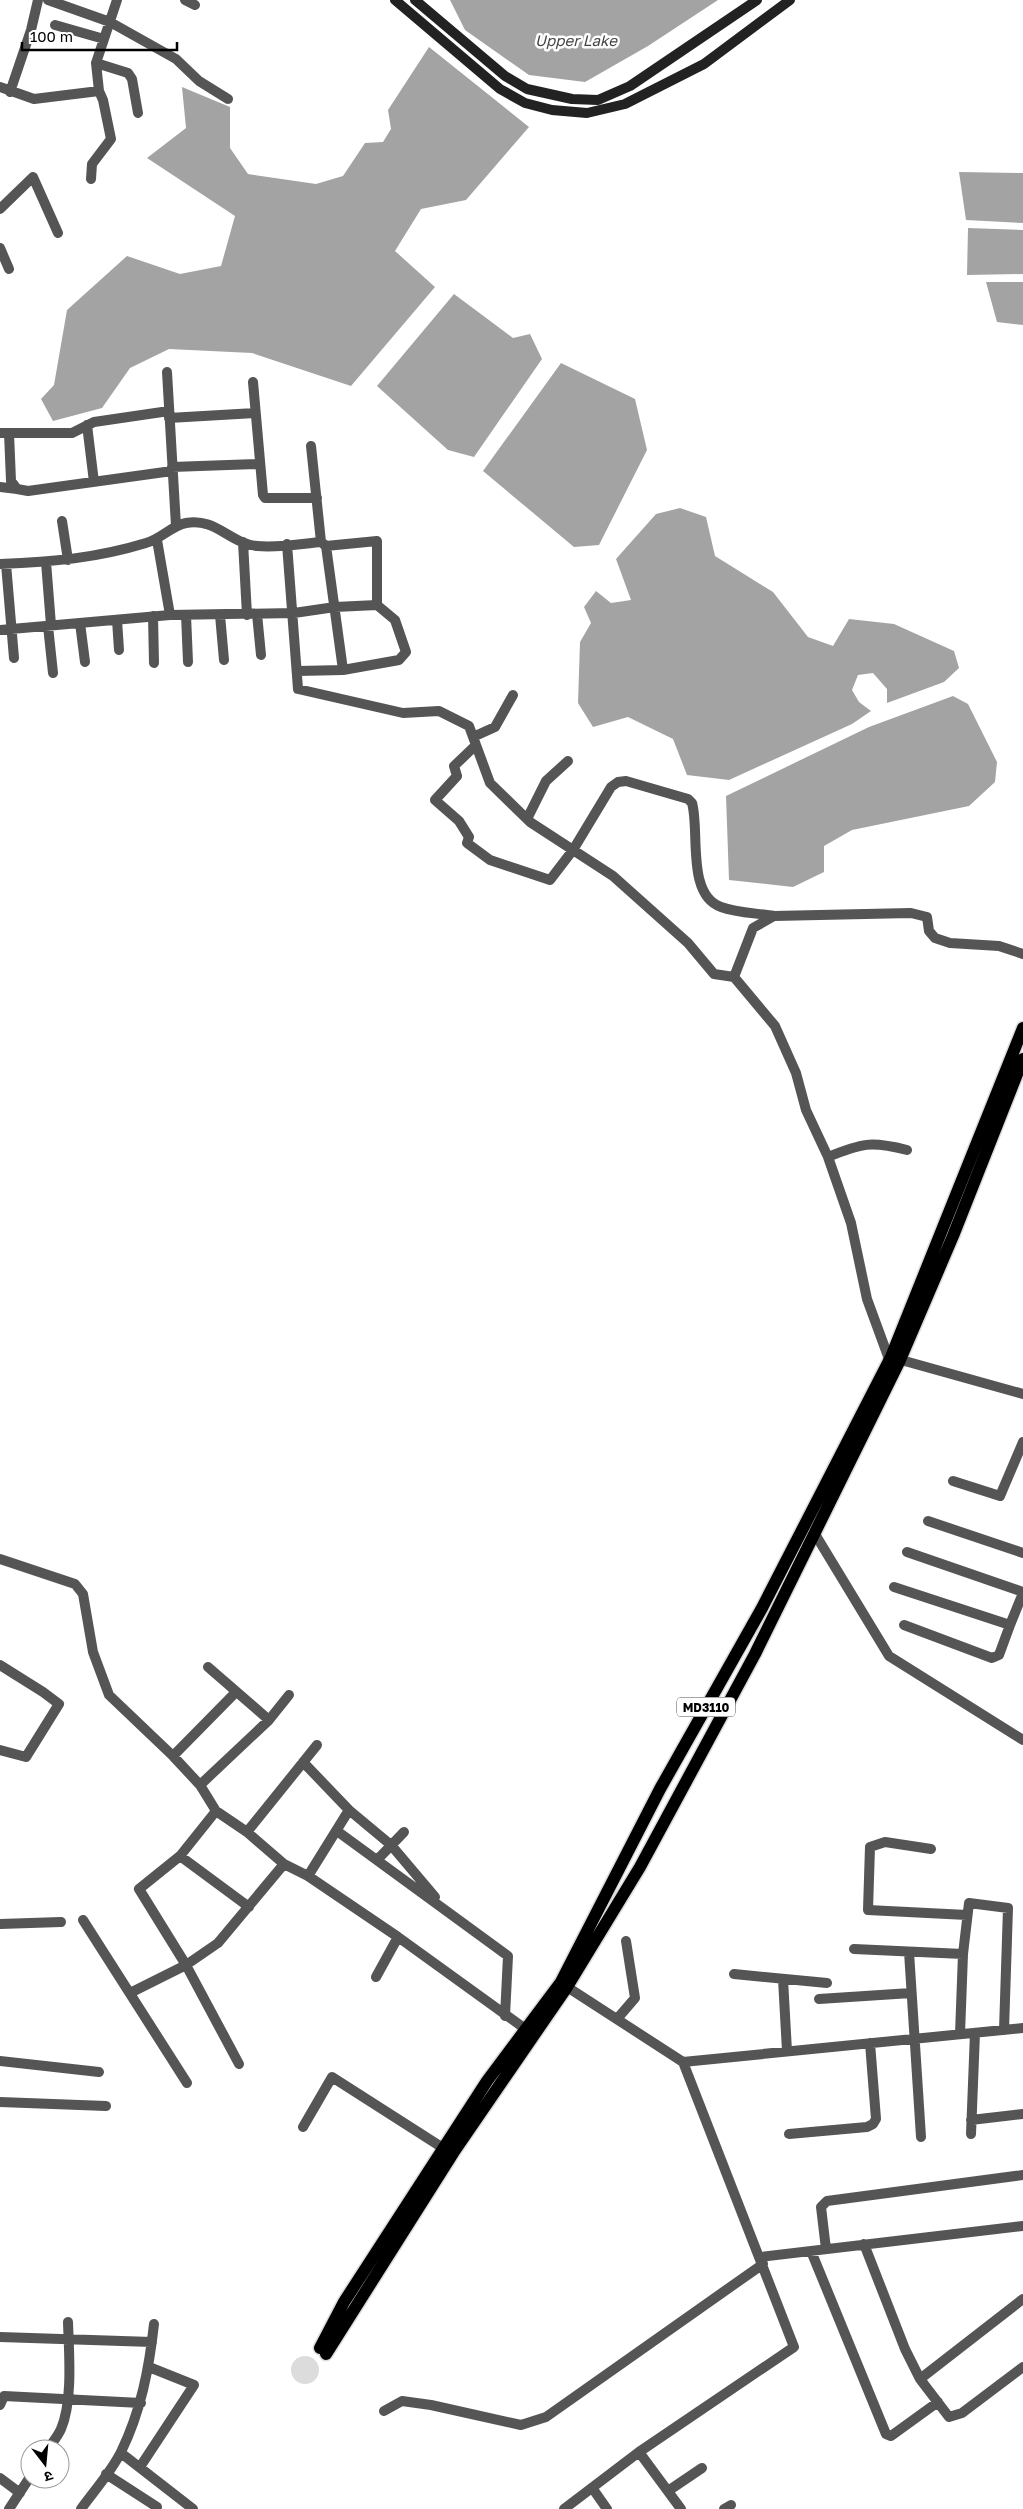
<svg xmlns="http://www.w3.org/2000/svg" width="1023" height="2509" viewBox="0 0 1023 2509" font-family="'Golos Text','Noto Sans Devanagari',sans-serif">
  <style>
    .green { fill: #dcdcdc }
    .water { fill: #a3a3a3 }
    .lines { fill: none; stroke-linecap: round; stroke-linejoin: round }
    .primary-casing { stroke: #dbdbdb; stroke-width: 15 }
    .street { stroke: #555; stroke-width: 10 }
    .secondary { stroke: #222; stroke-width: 10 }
    .primary { stroke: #000; stroke-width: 12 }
    .labels { text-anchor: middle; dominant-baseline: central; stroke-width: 5; stroke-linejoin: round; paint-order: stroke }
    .shield { fill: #fff; stroke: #4c4c4c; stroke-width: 1 }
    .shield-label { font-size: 12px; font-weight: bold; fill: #000 }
    .water-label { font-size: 15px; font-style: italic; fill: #444; stroke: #fff }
  </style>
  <rect width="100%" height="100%" fill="#fff"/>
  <!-- green -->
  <path class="green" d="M291 2370a14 14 0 1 1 28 0a14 14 0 1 1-28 0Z"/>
  <!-- water -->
  <path class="water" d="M450,0H718L648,46L585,82L529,75L465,30Z
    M429,47L529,127L466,200L421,209L395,251L435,287L351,386L252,353L169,349L130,368L102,408L53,421L41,399L54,385L67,310L127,256L180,274L221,266L235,216L147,158L186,128L182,87L230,107V148L248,174L316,184L343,176L365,143L383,142L391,129L388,110Z
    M959,172L1023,173V223L966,220Z
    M968,228L1023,230V274L967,275Z
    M986,282H1023V325L997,322Z
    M454,294L513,338L530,334L542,359L474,457L448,450L377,386Z
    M561,363L635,399L647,450L599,545L574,547L483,471Z
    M680,508L706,517L715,556L773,592L808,637L833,646L849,619L894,624L954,651L959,668L944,682L887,703V689L873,673L858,675L852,690L859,702L871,711L852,724L729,780L687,775L673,739L628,717L593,727L578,703L580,642L591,623L584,607L596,591L611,603L631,600L616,559L656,514Z
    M953,696L968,704L997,762L995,782L969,806L852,830L824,846V872L793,887L729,880L726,796L869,727Z"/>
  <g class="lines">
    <!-- primary casing -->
    <g class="primary-casing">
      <path id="primary" d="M320,2348L344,2302L487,2081L561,1982L660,1789L762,1608L891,1357L1023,1028
        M326,2354L455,2150L567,1987L640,1867L755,1654L900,1360L953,1236L1023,1059"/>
    </g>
    <!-- street -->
    <path class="street" d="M48,0L110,22L176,59L199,81L228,99
      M185,0L195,5
      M55,25L104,39
      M96,63L128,73L132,79L138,113
      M0,87L34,99L99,91
      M10,92L31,30L38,0
      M91,179L92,164L111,139L103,100L99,91L96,63L117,0
      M0,209L33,177L58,233
      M0,248L9,269
      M167,372L176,526
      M253,382L263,495L265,498H317
      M169,418L255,413
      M87,425L94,482
      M0,433H72L94,422L169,411
      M9,433L11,481L17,489L28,491L172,471
      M311,446L321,542
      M172,467L259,464
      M0,487L17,489
      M62,521L68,560
      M157,540L170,615
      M243,542L247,615
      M287,544L298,689L403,713L439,711L469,726L490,783L530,822L613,876L688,943L714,974L734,977L775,1026L796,1073L806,1110L828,1157L851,1223L867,1299L889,1359
      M326,546L343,670
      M46,562L51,625
      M0,564C52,562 97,558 146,543C161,539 171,526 186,523C215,517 231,544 257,546C278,548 301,544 321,542L326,546L377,541V605
      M6,564L14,658
      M257,614L261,655
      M186,615L188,662
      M220,615L224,660
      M153,616L154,663
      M117,620L119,650
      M80,623L85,662
      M48,626L53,673
      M0,630L170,615L294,613L335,607L377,605L395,620L406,652L399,660L343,670L298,671
      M473,737L495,727L513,695
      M476,745L454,766L457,776L435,800L459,821L469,837L467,843L490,860L550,880L573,850L611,787L618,782L626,781L688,799L692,803C700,830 686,895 721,907C737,913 757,913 774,916
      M527,819L546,781L568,761
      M734,977L753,928L774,916L911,913L927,917L929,931L935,938L950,943L999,946L1023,954
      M828,1157C862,1143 871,1141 907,1150
      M894,1358L1023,1394
      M953,1481L1000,1496L1023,1442
      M928,1521L1023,1553
      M815,1534L889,1656L1023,1740
      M907,1552L1023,1592
      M0,1559L75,1584L83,1594L93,1652L109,1695L173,1756
      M894,1587L1010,1625L1023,1593
      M904,1625L992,1658L999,1655L1010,1625
      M0,1665L43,1692L59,1704L26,1757L0,1750
      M208,1667L269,1720
      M236,1692L173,1756L200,1785L216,1811L247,1832L284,1864L308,1876L398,1937L531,2033
      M303,1762L349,1810L391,1845L435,1897
      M200,1785L269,1720L289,1695
      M216,1811L180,1856L139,1889L186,1965L239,2064
      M337,1831L508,1956L505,2016
      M247,1832L317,1745
      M931,1849L885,1842L870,1847L868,1910L967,1915
      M180,1856L249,1907
      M377,1860L404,1832
      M308,1876L349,1810
      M83,1920L187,2083
      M0,1924L61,1922
      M854,1949L963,1954
      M909,1952L921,2137
      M734,1974L827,1983
      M376,1977L398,1937
      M783,1979L787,2051
      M561,1983L683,2062L794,2347L639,2452L564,2509
      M130,1993L186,1965L218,1943L284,1864
      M819,1999L911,1993
      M617,2019L635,1998L626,1941
      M960,2034L963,1954L969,1903L1008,1908L1004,2030
      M0,2061L99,2072
      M683,2062L1023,2028
      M0,2102L106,2106
      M971,2120L1023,2114
      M303,2127L332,2077L443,2148L449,2149
      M789,2134L867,2127L873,2124L876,2119L870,2043
      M971,2134L975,2033
      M864,2244L905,2349L920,2379L949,2417L962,2413L1023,2367
      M826,2249L821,2207L827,2201L1023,2175
      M811,2251L886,2434L891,2436L938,2402
      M760,2257L1023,2226
      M0,2337L152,2342
      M920,2379L1023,2299
      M0,2405L4,2396L141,2403
      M384,2411L402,2401L431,2405L521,2425L546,2417L763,2264
      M48,2449C52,2443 58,2436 61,2429C73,2401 69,2353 68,2322
      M639,2452L681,2509
      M121,2453L193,2509
      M140,2467L194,2385L149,2367
      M106,2474L157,2507
      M0,2478L20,2493
      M593,2489L607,2509
      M668,2491L702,2468
      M9,2509L30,2477
      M81,2509C94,2491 111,2472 121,2452C141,2411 149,2369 154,2324
      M724,2509L731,2505"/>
    <!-- secondary -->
    <path class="secondary" d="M395,0L500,89L525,103L552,110L587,113L625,104L704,64L790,0
      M415,0L505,76L527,89L572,99L598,100L630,86L757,0"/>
    <!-- primary -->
    <use href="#primary" class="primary"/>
  </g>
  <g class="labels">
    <!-- shield labels -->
    <rect class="shield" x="677" y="1697.5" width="58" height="19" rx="4"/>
    <g class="shield-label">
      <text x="706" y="1707">MD3110</text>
    </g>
    <!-- water labels -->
    <g class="water-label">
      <text x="576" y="40">Upper Lake</text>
    </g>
  </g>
  <!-- north arrow -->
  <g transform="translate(45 2464) rotate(164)"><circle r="24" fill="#ffffff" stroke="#999999"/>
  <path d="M0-4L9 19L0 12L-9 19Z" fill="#000000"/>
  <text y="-8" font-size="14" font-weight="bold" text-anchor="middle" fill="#000000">उ</text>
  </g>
  <!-- scale -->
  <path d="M22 42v8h155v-8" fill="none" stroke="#000000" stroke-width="2.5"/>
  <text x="30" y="42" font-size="15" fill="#000000" stroke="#ffffff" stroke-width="4" paint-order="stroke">100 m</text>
</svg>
